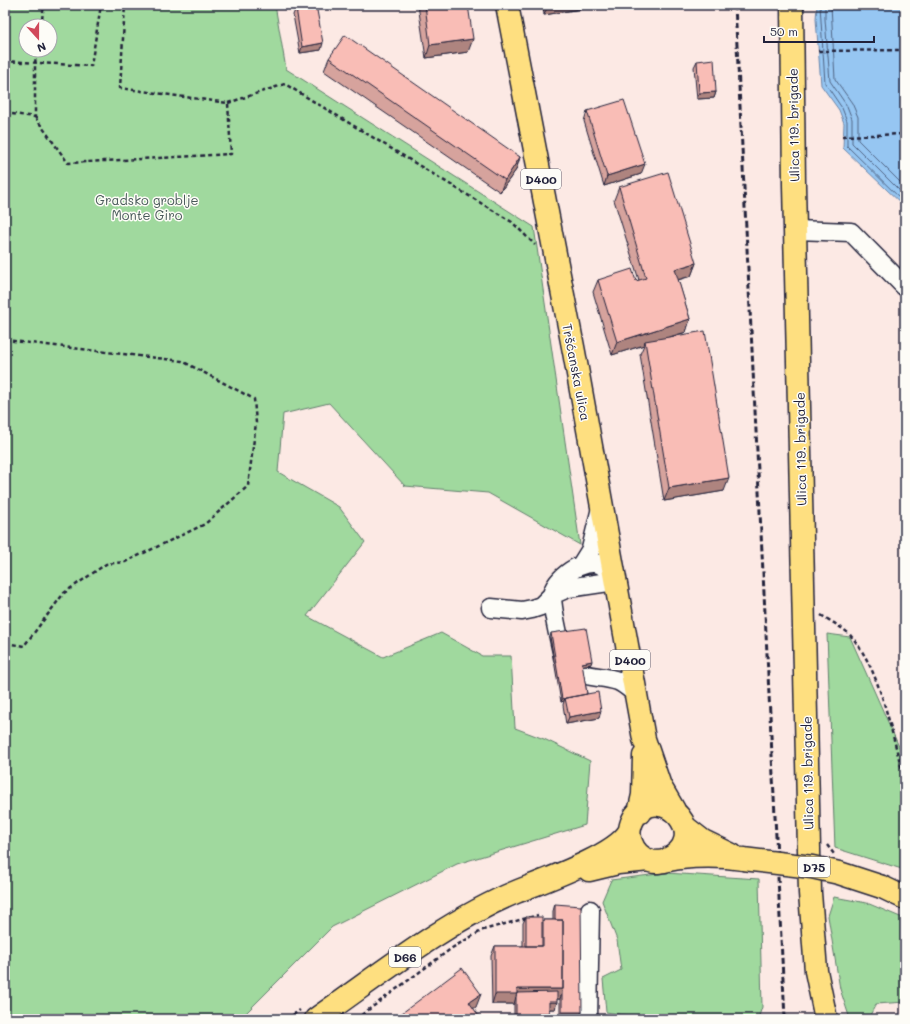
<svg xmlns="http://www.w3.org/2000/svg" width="910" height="1024" viewBox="0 0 910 1024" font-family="Mali,sans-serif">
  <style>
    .green { fill: #a0d99e; stroke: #617e6c; fill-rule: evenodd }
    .water { fill: #96c6f2; stroke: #6884a9 }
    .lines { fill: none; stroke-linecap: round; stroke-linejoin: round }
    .shore { stroke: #506484; stroke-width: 1 }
    .minor-casing { stroke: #22223b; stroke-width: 21 }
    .major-casing { stroke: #22223b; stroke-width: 25 }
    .path { stroke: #22223b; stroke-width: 2.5; stroke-dasharray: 4 3; stroke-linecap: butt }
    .minor { stroke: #fdfcf7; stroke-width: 18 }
    .major { stroke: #fedf80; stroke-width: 22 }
    .rail { stroke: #22223b; stroke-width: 3; stroke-dasharray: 6 3; stroke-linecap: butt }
    .major-bridge-casing { stroke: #22223b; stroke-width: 25; stroke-linecap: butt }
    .major-bridge { stroke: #fedf80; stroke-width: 22 }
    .wall { fill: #d6a39d; stroke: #22223b }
    .shaded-wall { fill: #ae847f; stroke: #22223b }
    .building { fill: #f9bdb6; stroke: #22223b }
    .labels { text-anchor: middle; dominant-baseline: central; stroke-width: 3; stroke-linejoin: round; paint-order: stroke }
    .shield { fill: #fdfcf7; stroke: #646373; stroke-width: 1 }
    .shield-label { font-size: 12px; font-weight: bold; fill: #22223b }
    .street-label { font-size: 13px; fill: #22223b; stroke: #fdfcf7 }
    .park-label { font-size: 13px; fill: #485959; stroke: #fdfcf7 }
  </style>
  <rect width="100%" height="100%" fill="#fce9e4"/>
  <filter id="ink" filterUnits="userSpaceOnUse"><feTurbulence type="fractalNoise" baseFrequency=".025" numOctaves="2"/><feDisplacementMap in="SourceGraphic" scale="8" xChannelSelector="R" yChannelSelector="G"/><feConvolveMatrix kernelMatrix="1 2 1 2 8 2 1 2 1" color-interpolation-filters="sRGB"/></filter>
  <g filter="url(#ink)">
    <!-- green -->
    <path class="green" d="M5,5H275L286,69L534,227L580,545L488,493L405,486L329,403L283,414L278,472L339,507L365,542L307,616L383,657L441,633L482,656H511L515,728L544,739L590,761L585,825L457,864L332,927L240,1019H5ZM26,26H50V50H26Z
      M827,634L850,637L905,760V870L835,848Z
      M666,873L759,879L762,1007L758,1019H637V1017L606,1012L603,979L621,970L617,940L602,901L611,880Z
      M834,897L867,903L905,919V1002L876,1004L868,1019H850L840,989L828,916Z"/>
    <!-- water -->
    <path class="water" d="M817,5H905V207L843,148L844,123L839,110L821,85L816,19Z"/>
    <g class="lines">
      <!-- shore -->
      <path class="shore" d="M820,5L825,83L842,108L847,121V146L905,203
        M825,5V19L830,81L847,106L852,119V143L905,196
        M831,5L835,79L852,103L858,117V140L905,187"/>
      <!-- minor casing -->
      <g class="minor-casing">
        <path id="minor" d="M796,230L851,232L905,287
          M581,565L591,549L601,508
          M615,581C611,575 607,568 601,565C585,556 553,579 552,596C552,611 560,641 563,657C571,680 598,674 618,681C625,684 630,689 636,694
          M491,608L522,611L532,609L541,606L552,595L568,588L615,581
          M588,1019L590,910"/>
      </g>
      <!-- major casing -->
      <g class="major-casing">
        <path id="major" d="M507,5L574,352L644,739L660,786L674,810
          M792,5L794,185L810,893L816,971L826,1019
          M639,813L643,795L644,756
          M685,827L703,841L732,855
          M666,860C714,839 663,780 635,816C630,824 628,834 631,842C634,851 641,858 650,861C659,864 670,859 680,858C700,856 723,856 743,859
          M589,870L618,863L649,860
          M882,887L905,898
          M316,1019C378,976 446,921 516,892C543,881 615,856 629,832"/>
      </g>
      <!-- path -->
      <path class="path" d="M82,5L101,8
        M41,26L44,5
        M818,51L905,50
        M5,61L91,66L101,5
        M228,103L285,84L512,222L535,245
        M5,113L35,117V63L37,50
        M35,117L68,163L231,154L228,103L120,88L125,5
        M842,136L905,134
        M5,340L182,361L254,399L256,423L248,486L205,524L125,562L106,564L64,593L24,646L5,643
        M821,615C830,621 844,628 851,636C883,674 890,733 905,779
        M827,845L834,854
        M287,1019L300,1010
        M356,1019L452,948L483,930L538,915"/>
      <!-- minor -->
      <use href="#minor" class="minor"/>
      <!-- major -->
      <use href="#major" class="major"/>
      <!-- rail -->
      <path class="rail" d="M735,5L785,1019"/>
      <!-- major-bridge casing -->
      <g class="major-bridge-casing">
        <path id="major-bridge" d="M743,859L812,867L839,873L882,887"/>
      </g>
      <!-- major-bridge -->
      <use href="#major-bridge" class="major-bridge"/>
    </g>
    <!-- wall -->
    <path class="wall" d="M418,5H468V52L426,58Z
      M543,5H604L544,15Z
      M296,8L321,50L300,53L293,15Z
      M329,58L520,157L516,170L500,192L324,71Z
      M697,61L716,92L714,98L697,99L694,67Z
      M587,111L641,174L604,186L584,121Z
      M619,187L696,263L691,276L678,280L690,319L686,332L671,337L724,491L664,501L640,354L644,345L612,355L593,292L598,280L636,281L639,280L614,200Z
      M551,633L591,664L582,666L587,694L599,718L566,724L563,705L564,701L561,702L550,637Z
      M555,904L582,1012L580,1019H560V999H557L555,1009H549V1013L547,1019H514V1004H492L491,956L495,946H523V923L526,917L542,923L543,920H553V911Z"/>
    <!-- shaded-wall -->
    <path class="shaded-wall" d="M548,5H604L544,15Z
      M473,39L468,52L426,58L430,45Z
      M323,43L321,50L300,53L302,47Z
      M716,92L714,98L697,99L699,93Z
      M520,157L516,170L500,192L505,180Z
      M645,164L641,174L604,186L607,176Z
      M696,263L691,276L670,282L675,269Z
      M690,319L686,332L646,344L645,341L644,345L612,355L617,342Z
      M729,478L724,491L664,501L669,488Z
      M592,661L591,664L580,666L582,663Z
      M565,698L564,701L561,702L562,699Z
      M601,711L599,718L566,724L569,717Z
      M517,989H563L560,999H516V997L514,1004H492L495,994Z
      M481,994L476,1007L464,1015L469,1002Z
      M549,1002H557L555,1009H547Z
      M562,1012H582L580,1019H560Z
      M539,1013H549L547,1019H537Z"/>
    <!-- building -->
    <path class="building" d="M312,5H316L323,43L302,47L296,8Z
      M425,5H468L473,39L430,45Z
      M345,35L520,157L505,180L329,58Z
      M714,59L716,92L699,93L697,61Z
      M624,100L645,164L607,176L587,111Z
      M668,172L696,263L675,269L690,319L617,342L598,280L632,269L636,281L646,278L619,187Z
      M705,331L729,478L669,488L645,341Z
      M586,628L592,661L582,663L587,694L562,699L551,633Z
      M598,692L601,711L569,717L565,698Z
      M555,904L581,906L582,1012H562V992L563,989V920H555Z
      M526,917H542V946H526Z
      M543,920H563V989H517V994H495V946H543Z
      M462,968L481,994L469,1002L481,1019H394Z
      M557,992V1002H549V1013H539V1019H516V997L517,993Z"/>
  </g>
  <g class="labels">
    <!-- shield labels -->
    <g class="shield">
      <rect x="521" y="169" width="40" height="20" rx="3"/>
      <rect x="610" y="650" width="40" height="20" rx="3"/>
      <rect x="798" y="857" width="32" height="20" rx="3"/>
      <rect x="389" y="947" width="32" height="20" rx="3"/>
    </g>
    <g class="shield-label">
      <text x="541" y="179">D400</text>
      <text x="630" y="660">D400</text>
      <text x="814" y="867">D75</text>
      <text x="405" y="957">D66</text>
    </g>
    <!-- street labels -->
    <g class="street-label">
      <text transform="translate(793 125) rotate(-91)">Ulica 119. brigade</text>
      <text transform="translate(577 372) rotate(79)">Tršćanska ulica</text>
      <text transform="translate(800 449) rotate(-91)">Ulica 119. brigade</text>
      <text transform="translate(807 773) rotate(-91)">Ulica 119. brigade</text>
    </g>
    <!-- park labels -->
    <g class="park-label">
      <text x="147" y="199">Gradsko groblje<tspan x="147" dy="15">Monte Giro</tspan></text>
    </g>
  </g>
  <!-- margin -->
  <rect width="910" height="1024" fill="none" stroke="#fdfcf7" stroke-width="20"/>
  <rect x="10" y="10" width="890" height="1004" fill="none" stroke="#22223b" stroke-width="1.5" filter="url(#ink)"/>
  <!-- north arrow -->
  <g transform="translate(38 38) rotate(159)"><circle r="19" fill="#fdfcf7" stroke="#a5a5ac"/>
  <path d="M0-3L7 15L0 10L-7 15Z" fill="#d1495b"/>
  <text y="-6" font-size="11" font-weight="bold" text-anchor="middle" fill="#22223b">N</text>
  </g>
  <!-- scale -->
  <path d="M764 36v6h110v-6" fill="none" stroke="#22223b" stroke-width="2"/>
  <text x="770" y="36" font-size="12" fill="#22223b" stroke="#fdfcf7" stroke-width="3" paint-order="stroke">50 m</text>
</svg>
